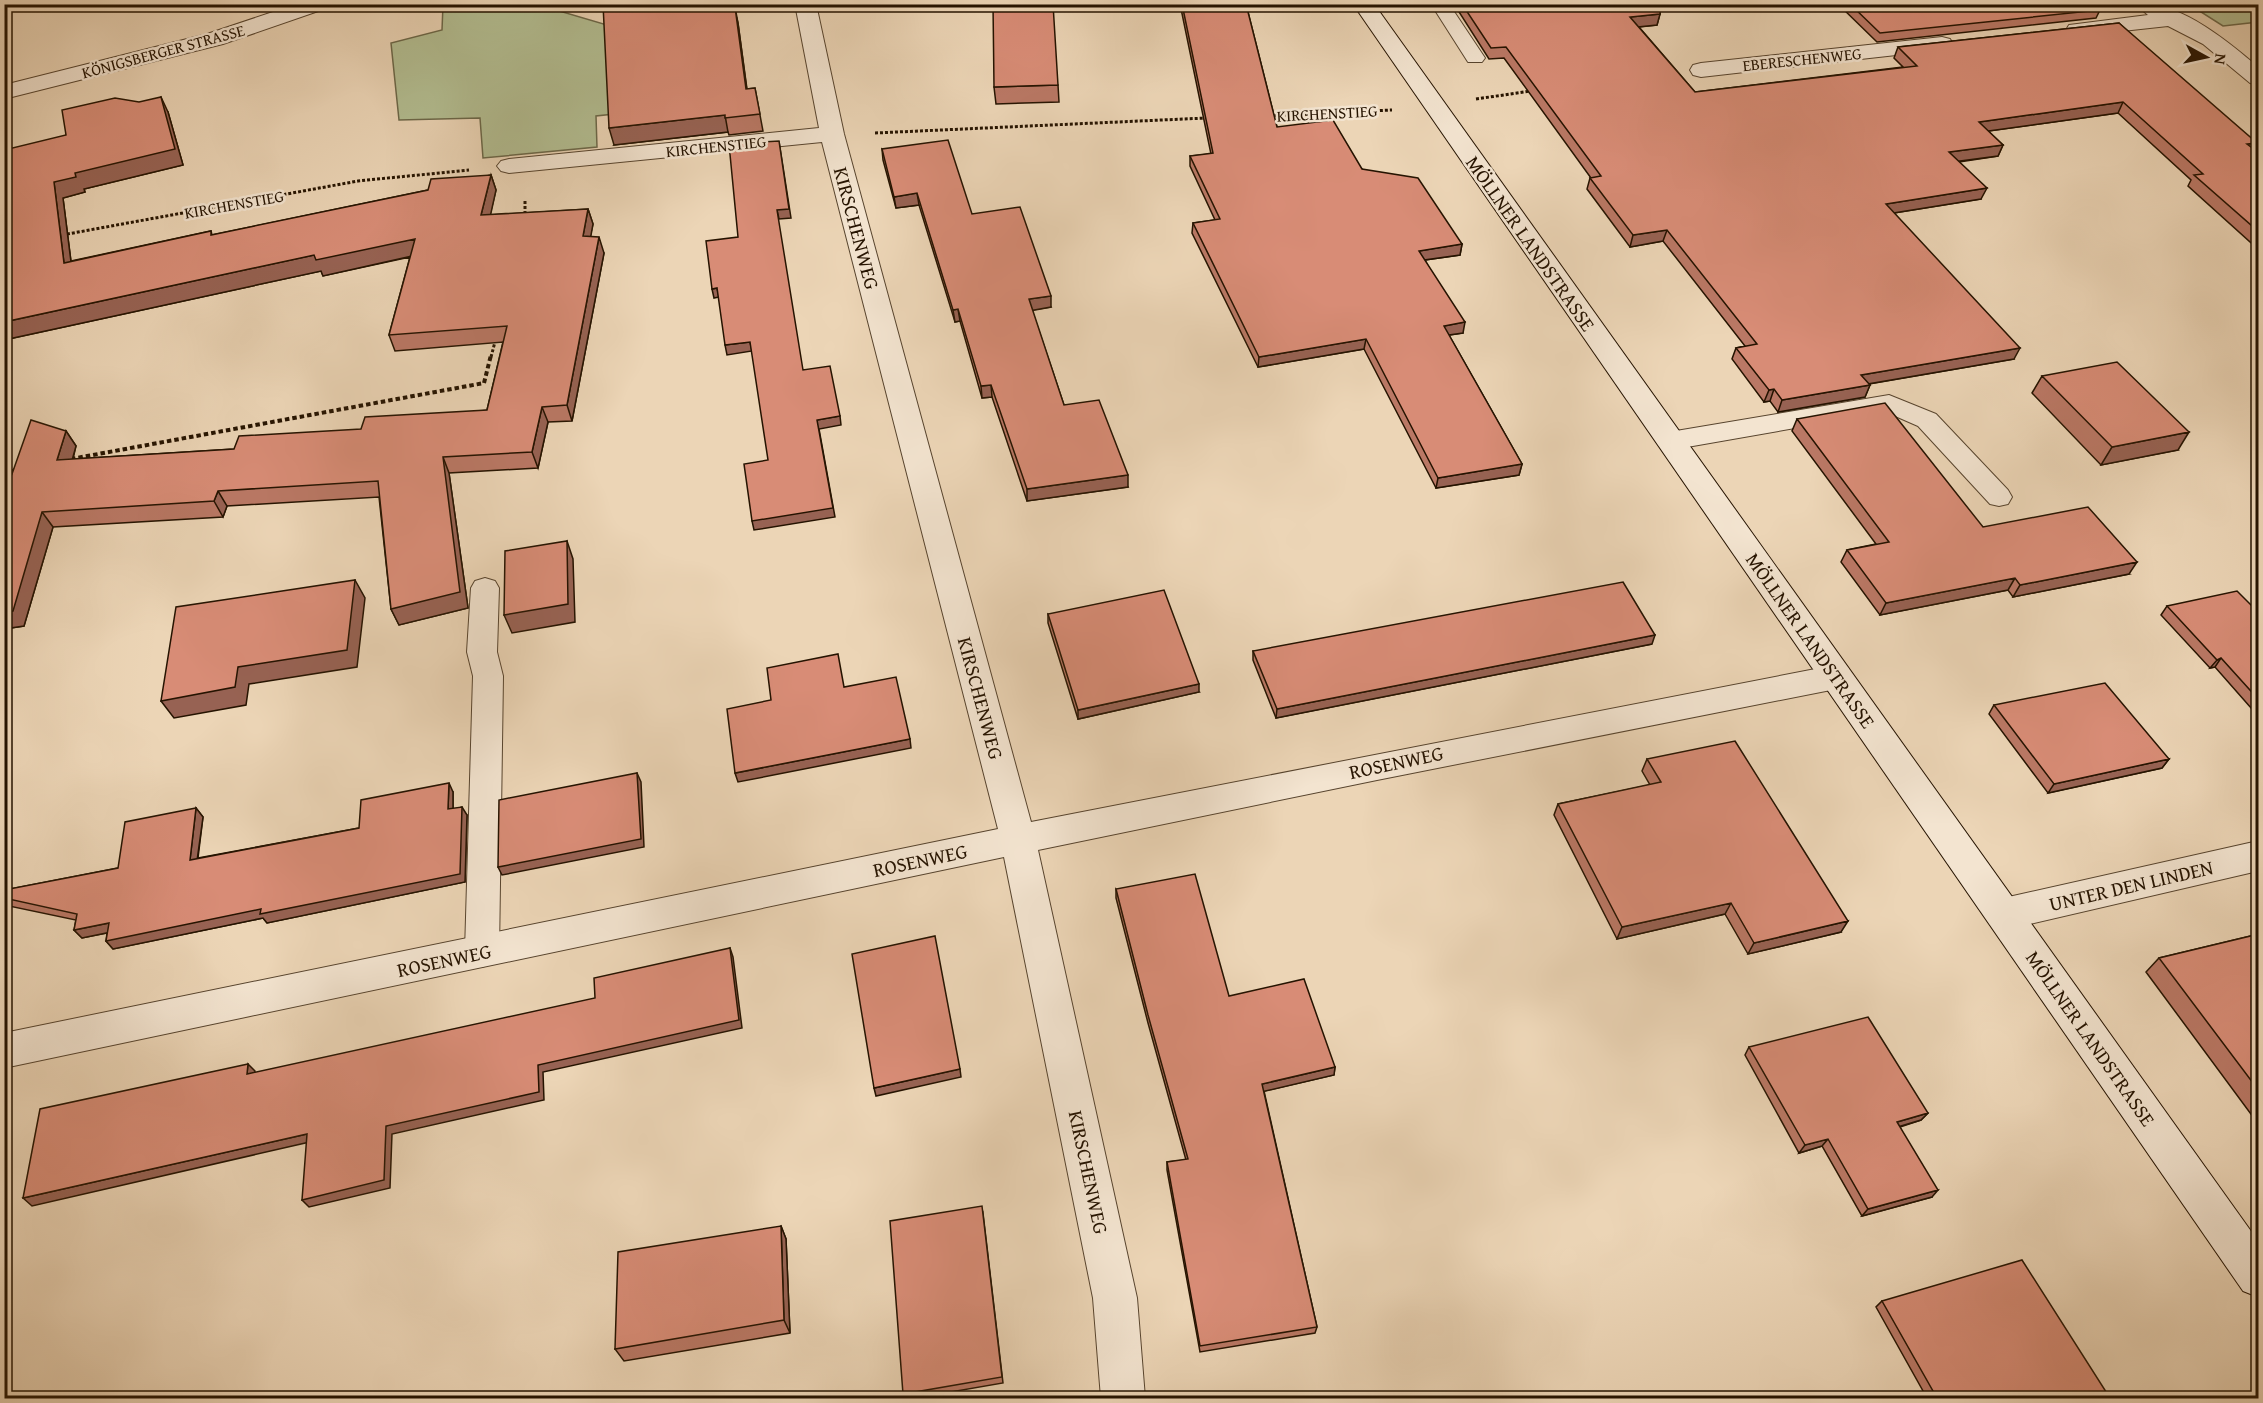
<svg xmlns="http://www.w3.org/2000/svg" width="2263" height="1403" viewBox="0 0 2263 1403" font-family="'Gentium Book Plus',serif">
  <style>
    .green { fill: #b3be92; stroke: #6c6849; stroke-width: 1.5 }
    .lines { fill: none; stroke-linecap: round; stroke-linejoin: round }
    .lane-casing { stroke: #57442e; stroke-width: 2 }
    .street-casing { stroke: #57442e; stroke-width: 2 }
    .secondary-casing { stroke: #251300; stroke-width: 2 }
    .path-far1 { stroke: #251300; stroke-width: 3; stroke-dasharray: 3 2; stroke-linecap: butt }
    .path { stroke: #251300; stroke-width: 4; stroke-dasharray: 4.5 3; stroke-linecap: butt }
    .lane { fill: #f3e4d0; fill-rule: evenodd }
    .street { fill: #f3e4d0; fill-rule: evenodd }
    .secondary { fill: #f3e4d0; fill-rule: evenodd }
    .wall { fill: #ba7865; stroke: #251300; stroke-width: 1.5 }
    .shaded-wall { fill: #976253; stroke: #251300; stroke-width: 1.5 }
    .building { fill: #d88c76; stroke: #251300; stroke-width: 1.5 }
    .labels { text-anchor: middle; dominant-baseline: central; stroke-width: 5; stroke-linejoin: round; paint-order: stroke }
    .far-street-label { font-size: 16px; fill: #251300; stroke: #f3e4d0 }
    .street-label { font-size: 20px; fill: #251300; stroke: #f3e4d0 }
  </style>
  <rect width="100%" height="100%" fill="#ecd5b6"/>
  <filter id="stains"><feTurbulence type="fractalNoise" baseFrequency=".00333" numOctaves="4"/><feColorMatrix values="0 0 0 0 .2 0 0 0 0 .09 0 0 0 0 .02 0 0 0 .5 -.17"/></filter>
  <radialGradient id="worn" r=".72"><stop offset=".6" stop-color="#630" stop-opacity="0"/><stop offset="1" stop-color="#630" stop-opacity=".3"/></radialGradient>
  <!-- green -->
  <path class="green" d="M443,5H539L614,27L642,111L596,116L597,147L483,158L480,118L399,120L391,43L442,30Z
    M2190,5H2258V22L2223,26Z"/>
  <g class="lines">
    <!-- lane casing -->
    <g class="lane-casing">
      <path id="lane" d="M1431,4H1449L1485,58L1482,62H1468Z
        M1889,395L1936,414L2008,490L2012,497L2008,504L1999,506L1990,504L1918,426L1886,412L1670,450L1661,447L1657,441L1661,435L1670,432Z
        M485,578L495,581L499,588L497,652L503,676L499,952L494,962L482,967L470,962L465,952L473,676L467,652L471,588L475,581Z"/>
    </g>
    <!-- street casing -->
    <g class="street-casing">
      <path id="street" d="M297,4H330L327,8L223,44L4,99V85L207,34Z
        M795,4H816L844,134L1031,822L1836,665L1848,668L1852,677L1848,686L1836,689L1377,780L1038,850L1137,1298L1145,1398H1101L1093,1298L1004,857L4,1068V1033L998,829L822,142L509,173L501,171L497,166L501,161L509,159L819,128Z
        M2144,4C2183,4 2230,43 2258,67V85L2250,83L2203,44L2168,26L2077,36L2069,35L2066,30L2069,25L2077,24L2148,15L2141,9Z
        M1942,37L1950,39L1953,44L1950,49L1701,77L1693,75L1690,70L1693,65L1701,63Z
        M2258,841V871L2004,930L1991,925L1986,914L1991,903L2004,898Z"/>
    </g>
    <!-- secondary casing -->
    <g class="secondary-casing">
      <path id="secondary" d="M1353,4H1374L2258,1241V1297L2243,1291Z"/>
    </g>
    <!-- path-far1 -->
    <path class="path-far1" d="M2227,6L2239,4
      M1476,99L1531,91
      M1270,116L1392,110
      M875,133L1206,118
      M525,201V217
      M62,235L358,181L469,170
      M491,357L496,338"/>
    <!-- path -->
    <path class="path" d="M71,459L484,383L491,355
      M4,475L17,469"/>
    <!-- lane -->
    <use href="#lane" class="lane"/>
    <!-- street -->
    <use href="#street" class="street"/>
    <!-- secondary -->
    <use href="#secondary" class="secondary"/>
  </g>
  <!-- wall -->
  <path class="wall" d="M733,4L738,23L747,89L755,88L763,131L729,135L728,132L614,145Z
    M1180,4H1246L1277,127L1362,169L1462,244L1460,255L1425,260L1463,333L1449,335L1522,464L1519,475L1436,488L1364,349L1258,367L1192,233L1193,223L1215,220L1190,166V156L1211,154Z
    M1454,4H1660V14L1657,25L1639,27L1695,92L1903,67L1894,58L1898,47L2119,23L2259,153V250L2188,186L2191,180L2118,113L1988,131L2003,145L1998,156L1959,162L1981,199L1894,213L2014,359L1869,384L1870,385L1865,397L1778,412L1770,401L1764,402L1732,359L1736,348L1745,346L1663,241L1630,247L1587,189L1590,178H1591L1504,58L1489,59Z
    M1838,4H2093L2100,10L2096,18L1877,42Z
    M2242,4H2259V17Z
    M1058,85L1059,102L996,104L994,87Z
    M168,112L183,165L84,189L85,192L63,198L71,261L211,231L212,235L428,190L491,175L496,190L490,215L588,209L593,224L590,237L604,253L572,421L548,422L538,468L449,473L468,608L399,625L391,609L379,497L227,506L223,517L53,527L24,626L4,629L66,431L76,446L73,459L234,449L487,410L503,342L395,351L389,335L410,257L323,276L321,271L4,340L66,135Z
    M882,149L972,214L1051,307L1032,310L1064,405L1128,487L1027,501L992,397L982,398L960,321L955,322L919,205L896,208L883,160Z
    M2042,376L2178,450L2101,465L2032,393Z
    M1797,419L1983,527L2129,574L2013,597L2008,590L1880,615L1841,562L1847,550L1876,544L1792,431Z
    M2167,606L2259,613V717L2215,667L2210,668L2161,615Z
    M1048,614L1199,692L1078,719L1048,623Z
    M1652,644L1276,718L1253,660V651Z
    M1994,705L2169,759L2162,768L2048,793L1989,714Z
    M1647,759L1841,932L1748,954L1725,914L1617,939L1554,815L1558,804L1650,785L1642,771Z
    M453,792V809L467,815L465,882L267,923L263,918L113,949L106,941L107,933L82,938L74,930L76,920L4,905V890L118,868L196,808L203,817L198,858L359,828Z
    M1116,889L1229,996L1335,1067L1334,1075L1264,1091L1317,1327L1315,1333L1200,1352L1167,1170V1162L1186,1160L1148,1023L1116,898Z
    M2259,934V1125L2146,972L2159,958Z
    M1749,1047L1928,1113L1921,1120L1900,1127L1932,1197L1862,1216L1822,1146L1799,1153L1745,1055Z
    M983,1213L1003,1383L916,1398H904L903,1394Z
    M781,1226L786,1239L790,1333L624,1361L615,1349Z
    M1882,1301L2110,1398H1927L1876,1307Z"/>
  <!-- shaded-wall -->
  <path class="shaded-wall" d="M735,7L738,23L749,106L746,89Z
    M1660,14L1657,25L1628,28L1630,17Z
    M161,97L168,112L183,165L84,189L85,192L63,198L73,278L64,263L54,182L75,173Z
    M2123,102L2118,113L1974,133L1979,122Z
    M725,115L728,132L614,145L609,128Z
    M779,141L791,218L779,219L777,210Z
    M2257,143L2250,154L2247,144Z
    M2003,145L1998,156L1945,163L1949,152Z
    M491,175L496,190L487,231L481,215Z
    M1987,188L1981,199L1881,215L1886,204Z
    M917,193L919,205L896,208L894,197Z
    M588,209L593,224L588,252L583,236Z
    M1667,230L1663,241L1630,247L1633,235Z
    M599,237L604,253L572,421L567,405Z
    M415,239L421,254L323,276L321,271L4,340V322L314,255Z
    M1462,244L1460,255L1417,261L1419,251Z
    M717,288L719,297L714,298L712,289Z
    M1051,296V307L1029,311V299Z
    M958,309L960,321L955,322L953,310Z
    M1465,322L1463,333L1442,336L1444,326Z
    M1366,339L1364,349L1258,367L1259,357Z
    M750,342L752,351L727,355L725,345Z
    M2020,348L2014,359L1856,386L1861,375Z
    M991,385L992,397L982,398L981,386Z
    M1870,385L1865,397L1778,412L1782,400Z
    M1774,389L1770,401L1764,402L1769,390Z
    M542,407L548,422L538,468L532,452Z
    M840,416L841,425L819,429L835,517L754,530L752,521L817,420Z
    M66,431L76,446L68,475L57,460Z
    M2189,432L2178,450L2101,465L2112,447Z
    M443,457L449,473L468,608L399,625L391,609Z
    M1522,464L1519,475L1436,488L1438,478Z
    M1128,475V487L1027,501V489Z
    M218,491L227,506L223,517L214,501Z
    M42,512L53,527L24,626L4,629V612Z
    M567,541L573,559L575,622L512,633L504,615Z
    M2137,562L2129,574L2013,597L2020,585Z
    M2015,578L2008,590L1880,615L1886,603Z
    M355,580L365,598L357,667L249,684L246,705L174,718L161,701L238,667Z
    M1655,635L1652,644L1276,718L1277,709Z
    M2221,658L2215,667L2210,668L2217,660Z
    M1199,684V692L1078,719V710Z
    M910,739L911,748L738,782L735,773Z
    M2169,759L2162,768L2048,793L2054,784Z
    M637,773L641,782L644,847L502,875L498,867Z
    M449,783L453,792V818L448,809Z
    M462,807L467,815L465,882L267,923L263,918L113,949L106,941Z
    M196,808L203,817L196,868L190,860Z
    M1731,903L1725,914L1617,939L1622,927Z
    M1848,921L1841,932L1748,954L1754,943Z
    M109,923L116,931L82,938L74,930Z
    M730,948L733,957L742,1028L543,1072L544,1100L392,1134L390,1188L309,1207L302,1200L386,1126L538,1065Z
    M248,1064L255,1071L254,1082L247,1074Z
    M1335,1067L1334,1075L1261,1092L1262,1084Z
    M960,1069L961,1077L876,1096L874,1088Z
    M1928,1113L1921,1120L1891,1129L1897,1122Z
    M307,1134L314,1141L32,1206L23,1198Z
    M1828,1139L1822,1146L1799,1153L1805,1145Z
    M1938,1190L1932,1197L1862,1216L1868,1209Z
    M781,1226L786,1239L790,1333L784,1320Z"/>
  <!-- building -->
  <path class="building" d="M603,4H730V7H735L746,89L755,88L760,114L725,118V115L609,128Z
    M993,4H1053L1058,85L994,87Z
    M1182,4H1246L1277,127L1333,120L1362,169L1418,178L1462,244L1419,251L1465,322L1444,326L1522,464L1438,478L1366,339L1259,357L1193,223L1220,219L1190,156L1213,153Z
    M1462,4H1660V14L1630,17L1695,92L1917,66L1898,47L2119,23L2257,143L2247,144L2259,153V232L2194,175L2203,174L2123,102L1979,122L2003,145L1949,152L1987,188L1886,204L2020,348L1861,375L1870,385L1782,400L1774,389L1769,390L1736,348L1757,344L1667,230L1633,235L1590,178L1601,176L1506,47L1491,48Z
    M1850,4H2093L2100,10L1880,33Z
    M161,97L175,149L75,173L76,177L54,182L64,263L211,231V235L428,190L431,179L491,175L481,215L588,209L583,236L599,237L567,405L542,407L532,452L443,457L460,592L391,609L378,481L218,491L214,501L42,512L13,611L4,612V490L12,474L31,420L66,431L57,460L234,449L239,436L361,429L365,417L487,410L507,326L389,335L415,239L316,260L314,255L4,322V150L66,135L62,110L115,98L139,102Z
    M948,140L972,214L1020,207L1051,296L1029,299L1064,405L1099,400L1128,475L1027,489L991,385L981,386L958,309L953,310L917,193L894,197L882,149Z
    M779,141L789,209L777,210L803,370L830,366L840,416L817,420L833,508L752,521L744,464L768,460L750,342L725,345L717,288L712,289L706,241L738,237L729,144Z
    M2117,362L2189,432L2112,447L2042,376Z
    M1885,403L1983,527L2088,507L2137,562L2020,585L2015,578L1886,603L1847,550L1889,542L1797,419Z
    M567,541L568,604L504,615L505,551Z
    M355,580L347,650L238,667L235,687L161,701L176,607Z
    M1623,582L1655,635L1277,709L1253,651Z
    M1164,590L1199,684L1078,710L1048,614Z
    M2237,591L2259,613V700L2221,658L2217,660L2167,606Z
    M838,654L844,687L896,677L910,739L735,773L727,709L771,700L767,668Z
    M2105,683L2169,759L2054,784L1994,705Z
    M1735,741L1848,921L1754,943L1731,903L1622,927L1558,804L1661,782L1647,759Z
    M637,773L641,839L498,867L499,800Z
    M449,783L448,809L462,807L460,874L260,914L261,909L106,941L109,923L74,930L77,914L4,898V890L118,868L125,822L196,808L190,860L359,828L361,800Z
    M1195,874L1229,996L1304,979L1335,1067L1262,1084L1317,1327L1200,1346L1167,1162L1188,1159L1148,1015L1116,889Z
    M2259,934V1091L2159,958Z
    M935,936L960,1069L874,1088L852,954Z
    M730,948L739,1020L538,1065L539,1092L386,1126L384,1180L302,1200L307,1134L23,1198L40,1109L248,1064L247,1074L595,998L594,978Z
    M1868,1017L1928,1113L1897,1122L1938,1190L1868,1209L1828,1139L1805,1145L1749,1047Z
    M982,1206L1002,1377L903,1394L890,1221Z
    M781,1226L784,1320L615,1349L618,1252Z
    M2022,1260L2110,1398H1937L1882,1301Z"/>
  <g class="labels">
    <!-- far-street labels -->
    <g class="far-street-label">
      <text transform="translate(163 51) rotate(-15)">KÖNIGSBERGER STRASSE</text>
      <text transform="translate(1802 59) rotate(-6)">EBERESCHENWEG</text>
      <text transform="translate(1327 113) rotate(-3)">KIRCHENSTIEG</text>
      <text transform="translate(716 146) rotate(-6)">KIRCHENSTIEG</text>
      <text transform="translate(234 204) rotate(-10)">KIRCHENSTIEG</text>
    </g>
    <!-- street labels -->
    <g class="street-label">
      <text transform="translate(857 228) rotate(75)">KIRSCHENWEG</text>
      <text transform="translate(1531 243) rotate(55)">MÖLLNER LANDSTRASSE</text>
      <text transform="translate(1811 640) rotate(55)">MÖLLNER LANDSTRASSE</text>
      <text transform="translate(981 698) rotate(75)">KIRSCHENWEG</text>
      <text transform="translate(1396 762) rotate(-12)">ROSENWEG</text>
      <text transform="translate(920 860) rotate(-12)">ROSENWEG</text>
      <text transform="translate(2131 885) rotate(-13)">UNTER DEN LINDEN</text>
      <text transform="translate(444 960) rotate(-12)">ROSENWEG</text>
      <text transform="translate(2091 1038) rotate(55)">MÖLLNER LANDSTRASSE</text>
      <text transform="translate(1089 1172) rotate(78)">KIRSCHENWEG</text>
    </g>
  </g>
  <!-- margin -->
  <rect width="2263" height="1403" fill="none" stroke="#ecd5b6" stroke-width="24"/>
  <rect x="6" y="6" width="2251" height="1391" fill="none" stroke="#251300" stroke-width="3"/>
  <rect x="12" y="12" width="2239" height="1379" fill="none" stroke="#251300" stroke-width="1.5"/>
  <!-- north arrow -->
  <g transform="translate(2206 57) rotate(98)" stroke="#f3e4d0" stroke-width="4.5" paint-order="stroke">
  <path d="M0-4.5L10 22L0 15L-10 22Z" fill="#251300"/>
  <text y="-9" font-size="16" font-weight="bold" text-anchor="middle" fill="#251300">N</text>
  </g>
  <rect width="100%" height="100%" filter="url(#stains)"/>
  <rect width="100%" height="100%" fill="url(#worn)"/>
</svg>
